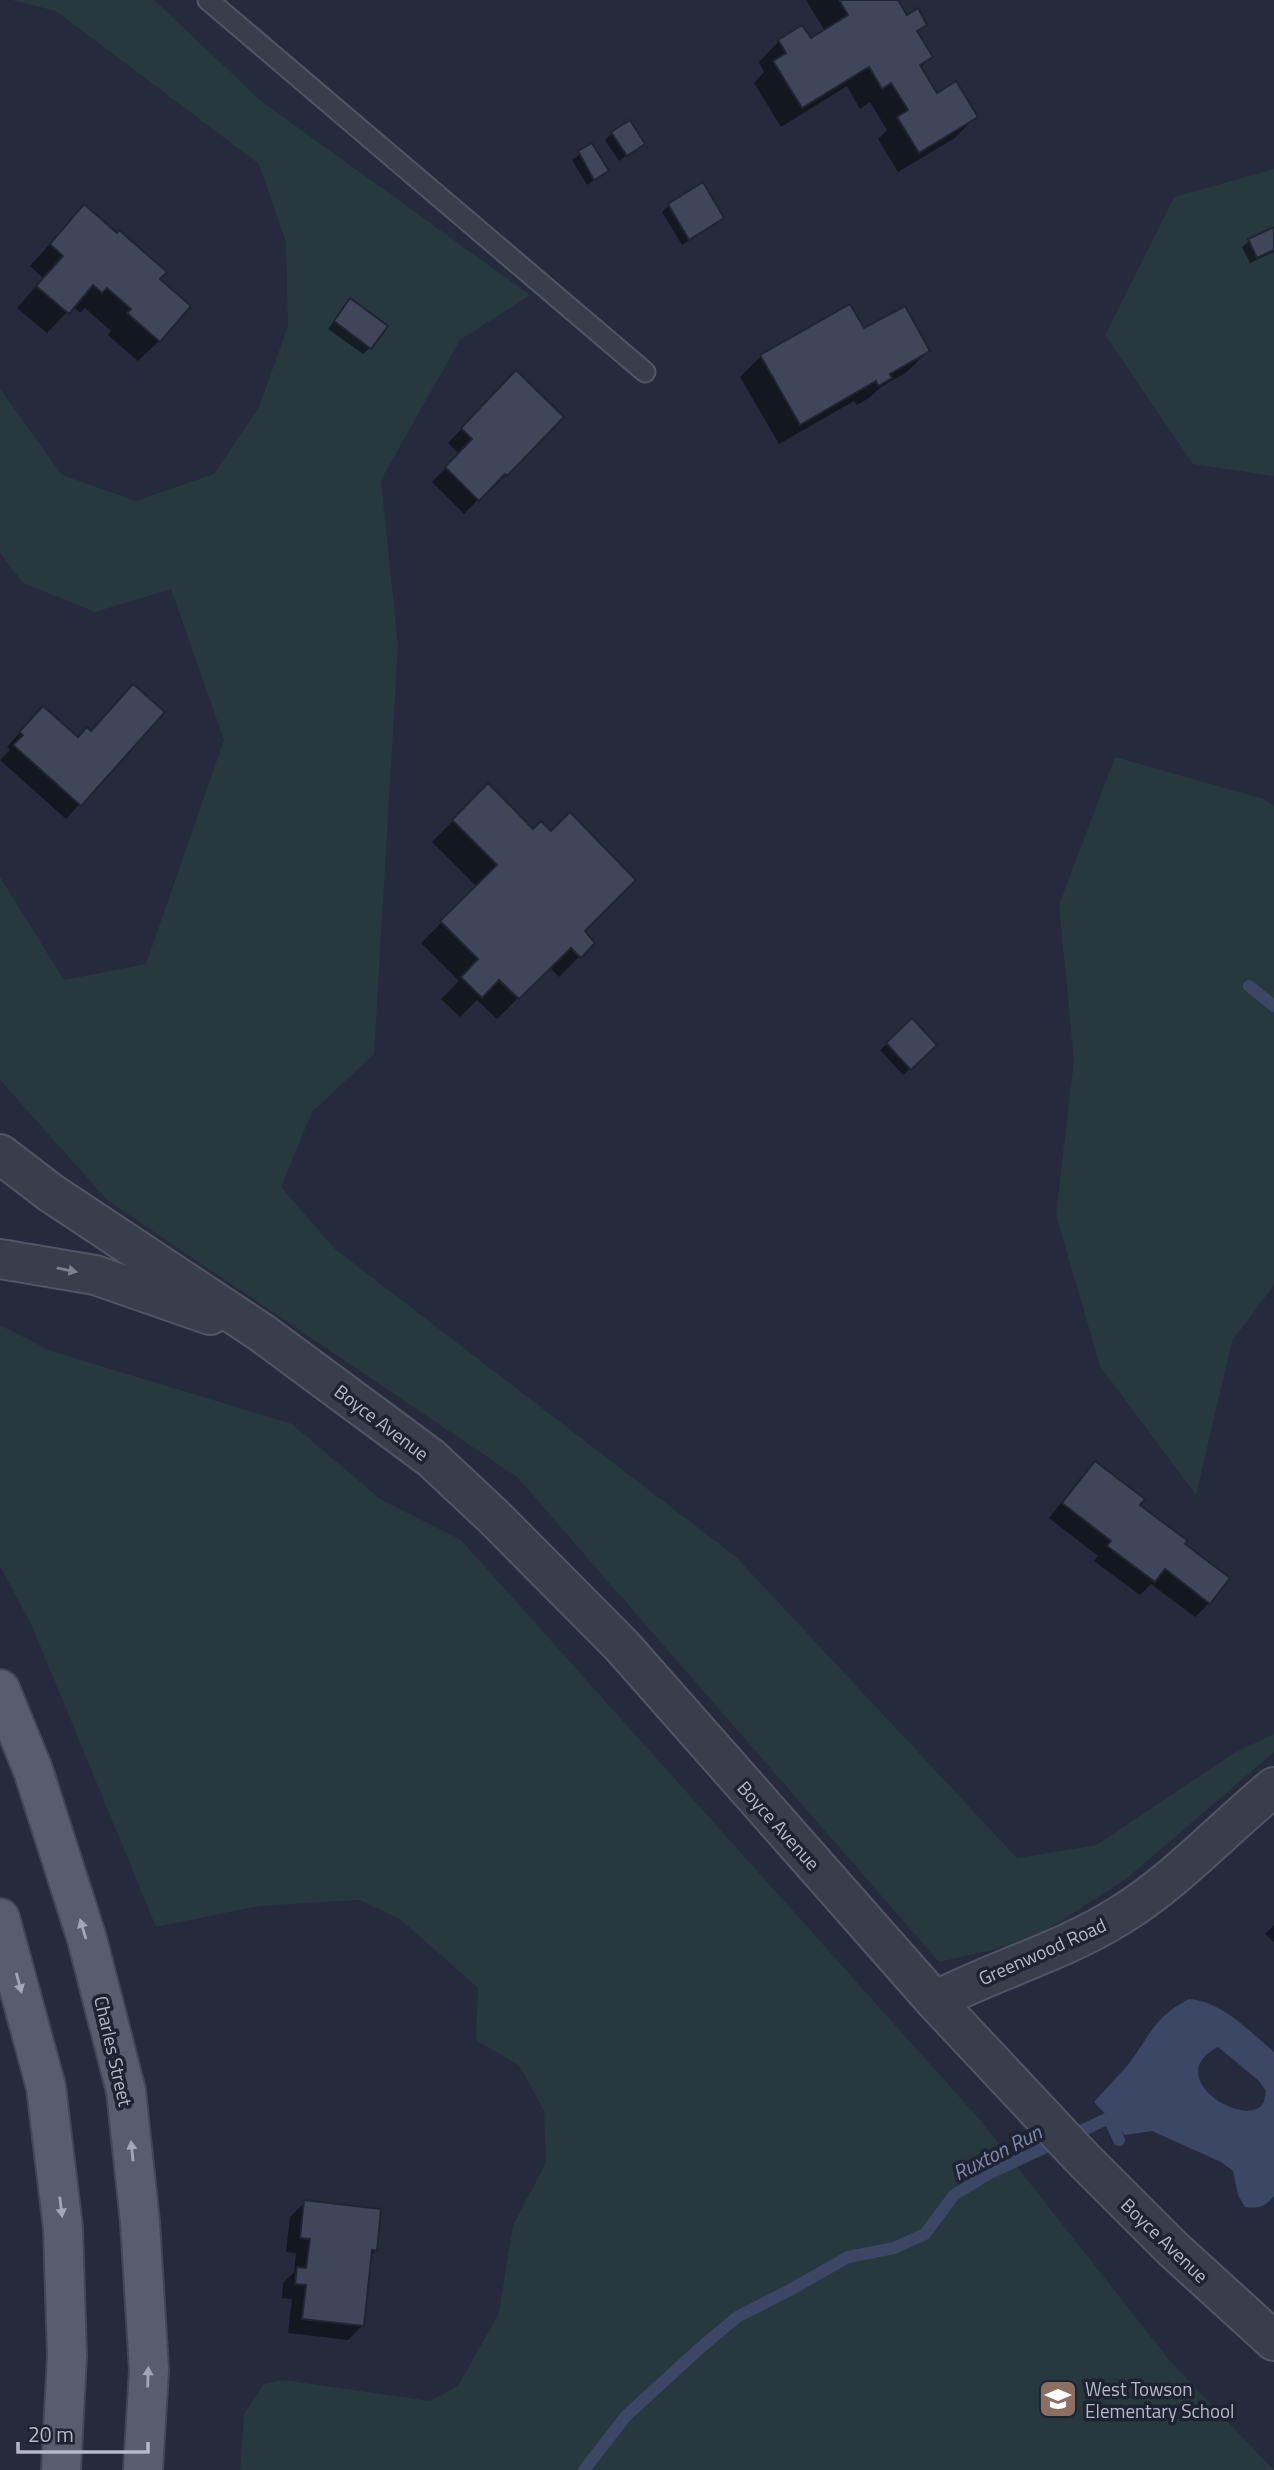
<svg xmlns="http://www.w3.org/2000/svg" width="1274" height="2470" viewBox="0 0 1274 2470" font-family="'Titillium Web',sans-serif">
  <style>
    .green { fill: #27383e }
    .water { fill: #3c4665; fill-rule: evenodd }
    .shadow { fill: #0007 }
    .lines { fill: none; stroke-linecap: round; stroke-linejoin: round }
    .stream { stroke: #3c4665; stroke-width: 12 }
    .building { fill: #40465a; stroke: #202534; stroke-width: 2 }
    .service-casing { stroke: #515665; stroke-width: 23 }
    .minor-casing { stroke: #515665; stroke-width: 42 }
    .primary-casing { stroke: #424756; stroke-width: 42 }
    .service { stroke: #393e4d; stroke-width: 19 }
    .minor { stroke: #393e4d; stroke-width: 38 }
    .primary { stroke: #575d6d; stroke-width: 38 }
    .oneway { fill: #7d8291 }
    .oneway2 { fill: #a2a7b6 }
    .labels { text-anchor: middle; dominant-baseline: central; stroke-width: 7; stroke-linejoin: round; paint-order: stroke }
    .street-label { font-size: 19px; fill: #b5b9c8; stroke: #1e2332 }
    .poi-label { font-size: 19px; fill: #b5b9c8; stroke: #1e2332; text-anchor: start }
    .water-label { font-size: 21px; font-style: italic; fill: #7e8bae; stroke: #1e2332 }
  </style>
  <rect width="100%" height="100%" fill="#252b3d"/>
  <!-- green -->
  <path class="green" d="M12,0H154L261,101L530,295L460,340L381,480L398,645L374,1054L312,1112L281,1187L335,1249L736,1557L1017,1858L1097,1845L1234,1753L1274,1734V1752L1126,1879L1028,1942L939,1962L517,1477L108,1201L0,1080V877L64,980L146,964L224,740L171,589L95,612L23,583L0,553V389L62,475L136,501L214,474L259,407L288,326L286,242L259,164L56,11Z
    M1274,169V476L1193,464L1105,335L1174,197Z
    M1115,757L1264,799L1274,806V1285L1232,1341L1196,1495L1100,1366L1056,1215L1074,1060L1059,905Z
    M0,1325L51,1351L292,1424L380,1499L461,1540L981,2121L1170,2361L1274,2470H240L244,2414L264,2384L283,2380L430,2401L458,2386L499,2313L513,2225L546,2163L544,2111L520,2066L476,2040L478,1988L400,1919L359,1900L259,1906L156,1927L32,1626L0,1566Z"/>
  <!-- water -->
  <path class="water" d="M1189,1999C1223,2002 1248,2030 1274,2052V2196C1265,2207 1259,2209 1245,2207L1238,2195L1233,2171L1221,2162L1152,2131L1125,2135L1094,2102C1105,2090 1116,2078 1127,2066C1150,2037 1152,2018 1189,1999ZM1218,2047L1259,2081L1266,2091C1266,2091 1264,2101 1264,2102C1248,2132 1159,2077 1218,2047Z"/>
  <!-- shadow -->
  <path class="shadow" d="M806,0H896L907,17L925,24L917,33L931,57L920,68L937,95L975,117L955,138L898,172L878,139L887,130L870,102L860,109L847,86L781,127L754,83L764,72L759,62L779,41H810L825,31Z
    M612,133L642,144L619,161L605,140Z
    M592,145L607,171L587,185L572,160Z
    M702,185L722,218L715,224L682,245L662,212L669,205Z
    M84,206L158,279L159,341L138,361L108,335L111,331L85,308L80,313L73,306L47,333L17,308L43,278L30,266Z
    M1274,229V252L1250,263L1242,247L1249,241Z
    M344,307L370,348L363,354L328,329Z
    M864,331L928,351L907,372L881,387L869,398L857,405L854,401L779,444L740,377L761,356Z
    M516,373L506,475L492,489L490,487L464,514L432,482L459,454L448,443Z
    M162,712L66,819L0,760L10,750L7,747L29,722L77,739L91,732Z
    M488,786L582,931L593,943L559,977L549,967L497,1019L477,1000L460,1017L441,999L459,981L421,943L477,887L432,842Z
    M912,1020L935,1045L903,1075L880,1050Z
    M1095,1463L1137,1505L1182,1545L1209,1603L1195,1617L1151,1584L1140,1595L1094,1561L1098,1556L1049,1518L1081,1477Z
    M1274,1925V1942L1265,1934Z
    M305,2202L379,2211L375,2251L369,2257L362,2326L348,2340L288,2333L292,2299L282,2298L283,2283L294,2272L296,2253L286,2252L290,2217Z"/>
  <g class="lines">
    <!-- stream -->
    <path class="stream" d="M1249,986L1274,1006
      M1109,2118L1119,2140
      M584,2470L626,2416L699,2349L737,2317L790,2290L848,2257L894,2248L925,2234L954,2195L990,2173L1109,2118L1121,2109"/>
  </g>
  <!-- building -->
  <path class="building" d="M839,0H898L907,15L918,8L927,25L917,31L933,57L920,65L937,93L956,81L978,117L919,153L897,117L908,110L891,83L882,89L869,67L802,108L773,61L786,53L778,40L802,25L811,38L848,15Z
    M630,120L645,144L627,156L611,132Z
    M592,143L609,171L594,180L578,151Z
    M703,182L724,218L689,240L668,204Z
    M84,204L117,233L119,230L167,272L160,279L191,306L160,342L127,313L131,309L107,288L102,293L93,285L69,314L36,286L63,256L50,244Z
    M1274,227V250L1257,258L1248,239Z
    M350,298L388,326L371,349L334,321Z
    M850,304L864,328L905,306L930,351L890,374L892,378L878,386L876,381L800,425L760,355Z
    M516,370L564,417L507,476L505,474L479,501L445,467L472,439L461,428Z
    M133,684L165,712L81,806L13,745L23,735L19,732L43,706L78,737L87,727L91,731Z
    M488,783L533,829L541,821L551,831L570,812L636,880L585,931L595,943L581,958L571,948L519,999L499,980L482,998L461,977L478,959L440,921L497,865L452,820Z
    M912,1018L937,1045L911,1070L886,1043Z
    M1095,1461L1145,1499L1140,1505L1188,1541L1185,1544L1230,1578L1210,1604L1165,1569L1155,1582L1107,1546L1111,1541L1062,1503Z
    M304,2200L381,2209L377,2251L372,2250L364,2326L302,2319L306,2285L295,2284L297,2267L306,2268L310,2239L300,2238Z"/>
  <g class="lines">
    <!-- service casing -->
    <g class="service-casing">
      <path id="service" d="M208,0L645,372"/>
    </g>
    <!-- minor casing -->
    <g class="minor-casing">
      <path id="minor" d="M0,1154L51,1193L262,1333L431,1458L494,1517L622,1646L935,2001L1082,2158L1173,2249L1274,2341
        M0,1259L95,1275L210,1315
        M935,2001C995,1970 1061,1952 1119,1916C1176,1881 1222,1830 1274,1787"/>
    </g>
    <!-- primary casing -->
    <g class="primary-casing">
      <path id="primary" d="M0,1689L33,1770L87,1939L126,2091L140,2222L149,2370L143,2470
        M0,1918L46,2087L63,2228L67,2356L61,2470"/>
    </g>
    <!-- service -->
    <use href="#service" class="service"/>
    <!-- minor -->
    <use href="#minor" class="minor"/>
    <!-- primary -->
    <use href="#primary" class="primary"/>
  </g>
  <!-- one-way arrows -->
  <defs><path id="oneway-solid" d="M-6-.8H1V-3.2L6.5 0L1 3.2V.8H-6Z" transform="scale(1.75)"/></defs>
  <use class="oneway" href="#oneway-solid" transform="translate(67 1270) rotate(11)"/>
  <g class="oneway2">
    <use href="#oneway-solid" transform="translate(83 1929) rotate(-107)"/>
    <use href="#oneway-solid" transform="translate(19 1983) rotate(75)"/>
    <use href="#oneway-solid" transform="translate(132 2151) rotate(-96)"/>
    <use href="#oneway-solid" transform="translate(61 2207) rotate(83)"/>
    <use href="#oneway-solid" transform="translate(148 2377) rotate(-88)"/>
  </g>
  <!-- icons -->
  <defs>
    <g id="school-square" transform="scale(2.0125)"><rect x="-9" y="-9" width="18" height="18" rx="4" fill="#8d6e63" stroke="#1e2332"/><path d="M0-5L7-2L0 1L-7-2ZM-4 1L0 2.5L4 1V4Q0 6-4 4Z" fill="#fff"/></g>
  </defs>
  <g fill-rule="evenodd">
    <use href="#school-square" x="1058" y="2399"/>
  </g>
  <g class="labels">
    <!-- street labels -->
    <g class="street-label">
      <text transform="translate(382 1422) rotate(37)">Boyce Avenue</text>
      <text transform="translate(779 1825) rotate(48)">Boyce Avenue</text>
      <text transform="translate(1042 1951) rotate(-24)">Greenwood Road</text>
      <text transform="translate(114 2051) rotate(77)">Charles Street</text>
      <text transform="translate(1165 2240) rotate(44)">Boyce Avenue</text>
    </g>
    <!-- poi labels -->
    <g class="poi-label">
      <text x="1085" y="2388">West Towson<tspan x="1085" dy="22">Elementary School</tspan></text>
    </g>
    <!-- water labels -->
    <g class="water-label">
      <text transform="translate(997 2152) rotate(-27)">Ruxton Run</text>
    </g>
  </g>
  <!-- scale -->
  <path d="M18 2442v10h130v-10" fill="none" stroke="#b5b9c8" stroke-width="3.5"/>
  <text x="28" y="2442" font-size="21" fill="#b5b9c8" stroke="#1e2332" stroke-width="5" paint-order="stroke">20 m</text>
</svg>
